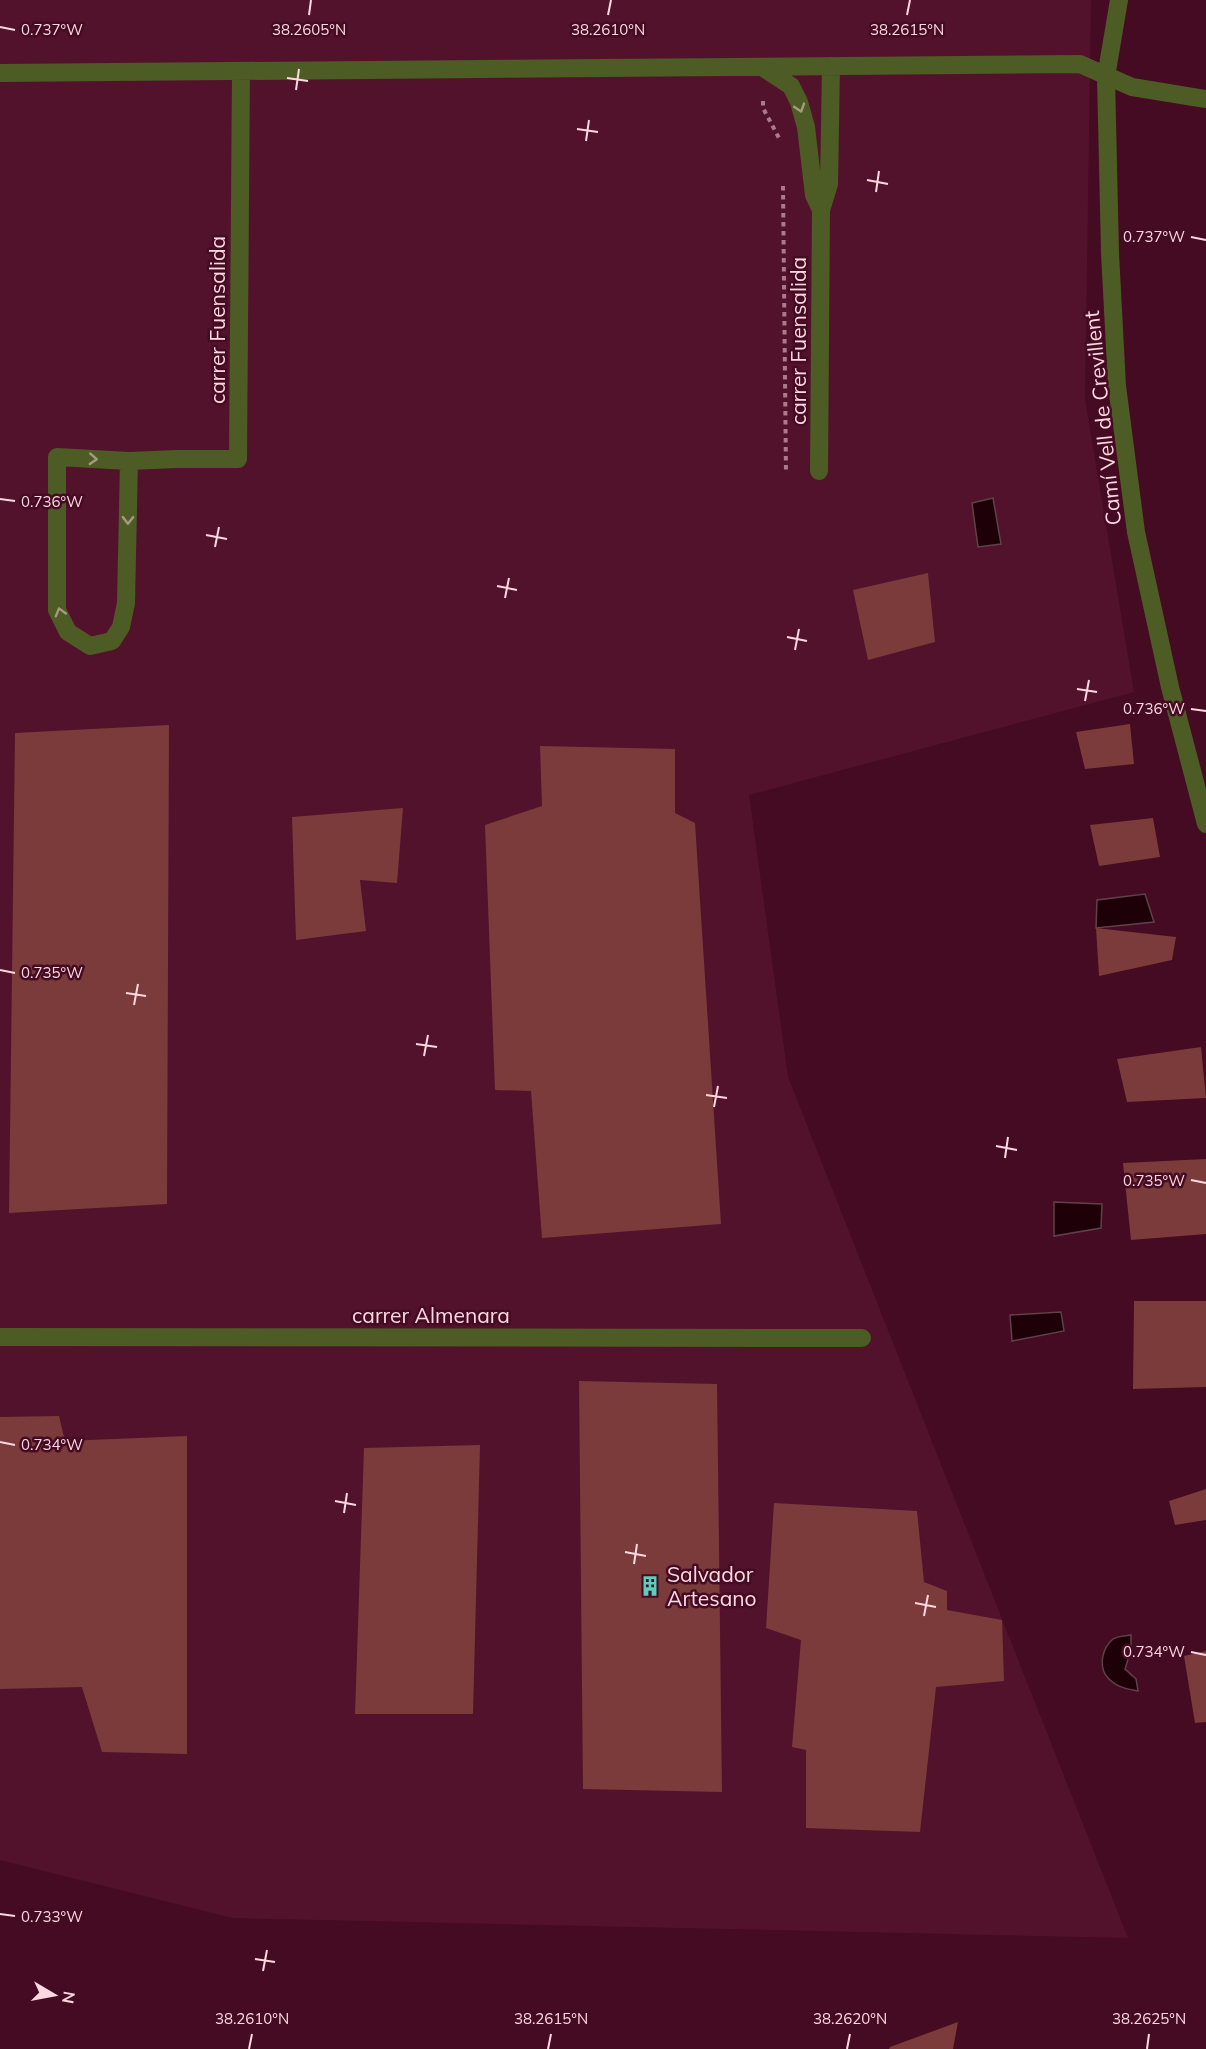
<svg xmlns="http://www.w3.org/2000/svg" width="1206" height="2049" viewBox="0 0 1206 2049" font-family="Mulish,sans-serif">
  <style>
    .built { fill: #53122c }
    .water { fill: #1e0008; stroke: #614149; stroke-width: 1.5 }
    .building { fill: #7a3b3a }
    .lines { fill: none; stroke-linecap: round; stroke-linejoin: round }
    .path { stroke: #aa7b8a; stroke-width: 4; stroke-dasharray: 4.5 4.5; stroke-linecap: butt }
    .minor { stroke: #4d5b24; stroke-width: 18 }
    .oneway { stroke: #a69a82 }
    .ticks { fill: none; stroke: #fed8e1; stroke-width: 2 }
    .labels { text-anchor: middle; dominant-baseline: central; stroke-width: 5; stroke-linejoin: round; paint-order: stroke }
    .street-label { font-size: 21px; fill: #fed8e1; stroke: #440b22 }
    .poi-label { font-size: 21px; fill: #fed8e1; stroke: #440b22; text-anchor: start }
    .ticks-label { font-size: 15px; text-anchor: middle; fill: #fed8e1; stroke: #440b22; stroke-width: 5; stroke-linejoin: round; paint-order: stroke }
  </style>
  <rect width="100%" height="100%" fill="#440b22"/>
  <!-- built -->
  <path class="built" d="M0,0H1091L1085,400L1134,692L749,795L788,1077L1128,1938L233,1918L0,1860Z"/>
  <!-- water -->
  <path class="water" d="M993,498L1001,544L978,547L972,503Z
    M1145,894L1154,922L1096,928L1097,900Z
    M1054,1202L1102,1204L1101,1228L1054,1236Z
    M1061,1312L1064,1331L1012,1341L1010,1315Z
    M1131,1635V1650L1125,1669L1136,1679L1138,1691C1127,1689 1116,1687 1108,1678C1098,1667 1102,1648 1113,1639C1117,1636 1125,1636 1131,1635Z"/>
  <!-- building -->
  <path class="building" d="M928,573L935,642L868,660L853,590Z
    M1130,724L1134,764L1085,769L1076,732Z
    M169,725L167,1204L9,1213L15,733Z
    M540,746L675,749V813L695,823L721,1224L542,1238L531,1091L495,1090L485,825L542,806Z
    M403,808L397,883L360,880L366,931L296,940L292,817Z
    M1153,818L1160,857L1099,866L1090,825Z
    M1096,928L1176,937L1172,960L1099,976Z
    M1201,1047L1206,1098L1127,1102L1117,1059Z
    M1206,1159V1234L1131,1240L1123,1163Z
    M1134,1301H1206V1387L1133,1389Z
    M579,1381L717,1384L722,1792L583,1789Z
    M59,1416L65,1441L187,1436V1754L102,1752L82,1687L0,1689V1417Z
    M480,1445L473,1714H355L364,1448Z
    M1206,1489V1520L1175,1525L1169,1501Z
    M774,1503L917,1511L924,1582L947,1591V1610L1002,1620L1004,1681L936,1687L920,1832L806,1828V1750L792,1747L801,1640L766,1628Z
    M1206,1651V1722L1195,1723L1184,1656Z
    M958,2022L953,2049H889L890,2047Z"/>
  <g class="lines">
    <!-- path -->
    <path class="path" d="M763,101V108L779,138
      M783,186L786,474"/>
    <!-- minor -->
    <path class="minor" d="M1119,0L1106,77L1110,253L1117,386L1136,532L1170,687L1206,824
      M762,67L791,86L799,102L806,127L814,195L821,210
      M0,73L1080,64L1132,87L1206,99
      M129,461L126,603L121,627L112,641L90,646L68,632L57,610V457L129,461L177,459H238L241,71
      M819,471L821,210L829,184L831,66
      M0,1337L862,1338"/>
  </g>
  <!-- one-way arrows -->
  <defs><path id="oneway-chevron" d="M-2-3.5L2.5 0L-2 3.5" fill="none" stroke-width="1.6" stroke-linecap="round" stroke-linejoin="round" transform="scale(1.5)"/></defs>
  <g class="oneway">
    <use href="#oneway-chevron" transform="translate(800 108) rotate(72)"/>
    <use href="#oneway-chevron" transform="translate(93 459) rotate(3)"/>
    <use href="#oneway-chevron" transform="translate(128 520) rotate(91)"/>
    <use href="#oneway-chevron" transform="translate(60 612) rotate(-106)"/>
  </g>
  <!-- ticks -->
  <path class="ticks" d="M309,15L311,0M608,15L611,0M907,15L910,0M0,27L15,30M287,78L308,81M296,90L299,69M577,129L598,132M586,141L589,120M867,180L888,184M876,192L879,171M1191,237L1206,240M0,499L15,501M206,535L227,539M215,547L219,527M497,586L517,590M505,598L509,578M787,637L807,641M795,650L799,629M1077,689L1097,692M1085,701L1089,680M1191,709L1206,711M0,970L15,973M126,993L146,996M134,1005L138,984M416,1044L437,1047M424,1056L428,1035M706,1095L727,1098M714,1107L718,1086M996,1146L1017,1150M1005,1158L1008,1137M1191,1180L1206,1183M0,1442L15,1445M335,1501L356,1505M344,1513L347,1493M625,1552L646,1556M634,1564L637,1544M915,1603L936,1607M924,1616L928,1595M1191,1652L1206,1655M0,1914L15,1916M255,1959L275,1962M263,1971L267,1950M249,2049L252,2034M548,2049L551,2034M847,2049L850,2034M1147,2049L1149,2034"/>
  <!-- icons -->
  <defs>
    <g id="building-bare" transform="scale(1.62)"><path d="M-4-6H4V6H1V3H-1V6H-4ZM-2.5-4.3h1.7v1.8h-1.7ZM.8-4.3h1.7v1.8H.8ZM-2.5-1h1.7V.8h-1.7ZM.8-1h1.7V.8H.8Z" fill="#5bcebc" stroke="#440b22" stroke-width="2.5" paint-order="stroke"/></g>
  </defs>
  <g fill-rule="evenodd">
    <use href="#building-bare" x="650" y="1586"/>
  </g>
  <g class="labels">
    <!-- street labels -->
    <g class="street-label">
      <text transform="translate(217 320) rotate(-90)">carrer Fuensalida</text>
      <text transform="translate(798 341) rotate(-90)">carrer Fuensalida</text>
      <text transform="translate(1102 418) rotate(-96)">Camí Vell de Crevillent</text>
      <text x="431" y="1315">carrer Almenara</text>
    </g>
    <!-- poi labels -->
    <g class="poi-label">
      <text x="667" y="1574">Salvador<tspan x="667" dy="24">Artesano</tspan></text>
    </g>
  </g>
  <g class="ticks-label">
    <text x="52" y="35">0.737°W</text>
    <text x="608" y="35">38.2610°N</text>
    <text x="907" y="35">38.2615°N</text>
    <text x="309" y="35">38.2605°N</text>
    <text x="1154" y="242">0.737°W</text>
    <text x="52" y="507">0.736°W</text>
    <text x="1154" y="714">0.736°W</text>
    <text x="52" y="978">0.735°W</text>
    <text x="1154" y="1186">0.735°W</text>
    <text x="52" y="1450">0.734°W</text>
    <text x="1154" y="1657">0.734°W</text>
    <text x="52" y="1922">0.733°W</text>
    <text x="252" y="2024">38.2610°N</text>
    <text x="551" y="2024">38.2615°N</text>
    <text x="850" y="2024">38.2620°N</text>
    <text x="1149" y="2024">38.2625°N</text>
  </g>
  <!-- north arrow -->
  <g transform="translate(54 1995) rotate(100)" stroke="#440b22" stroke-width="4.5" paint-order="stroke">
  <path d="M0-4.5L10 22L0 15L-10 22Z" fill="#fed8e1"/>
  <text y="-9" font-size="16" font-weight="bold" text-anchor="middle" fill="#fed8e1">N</text>
  </g>
</svg>
